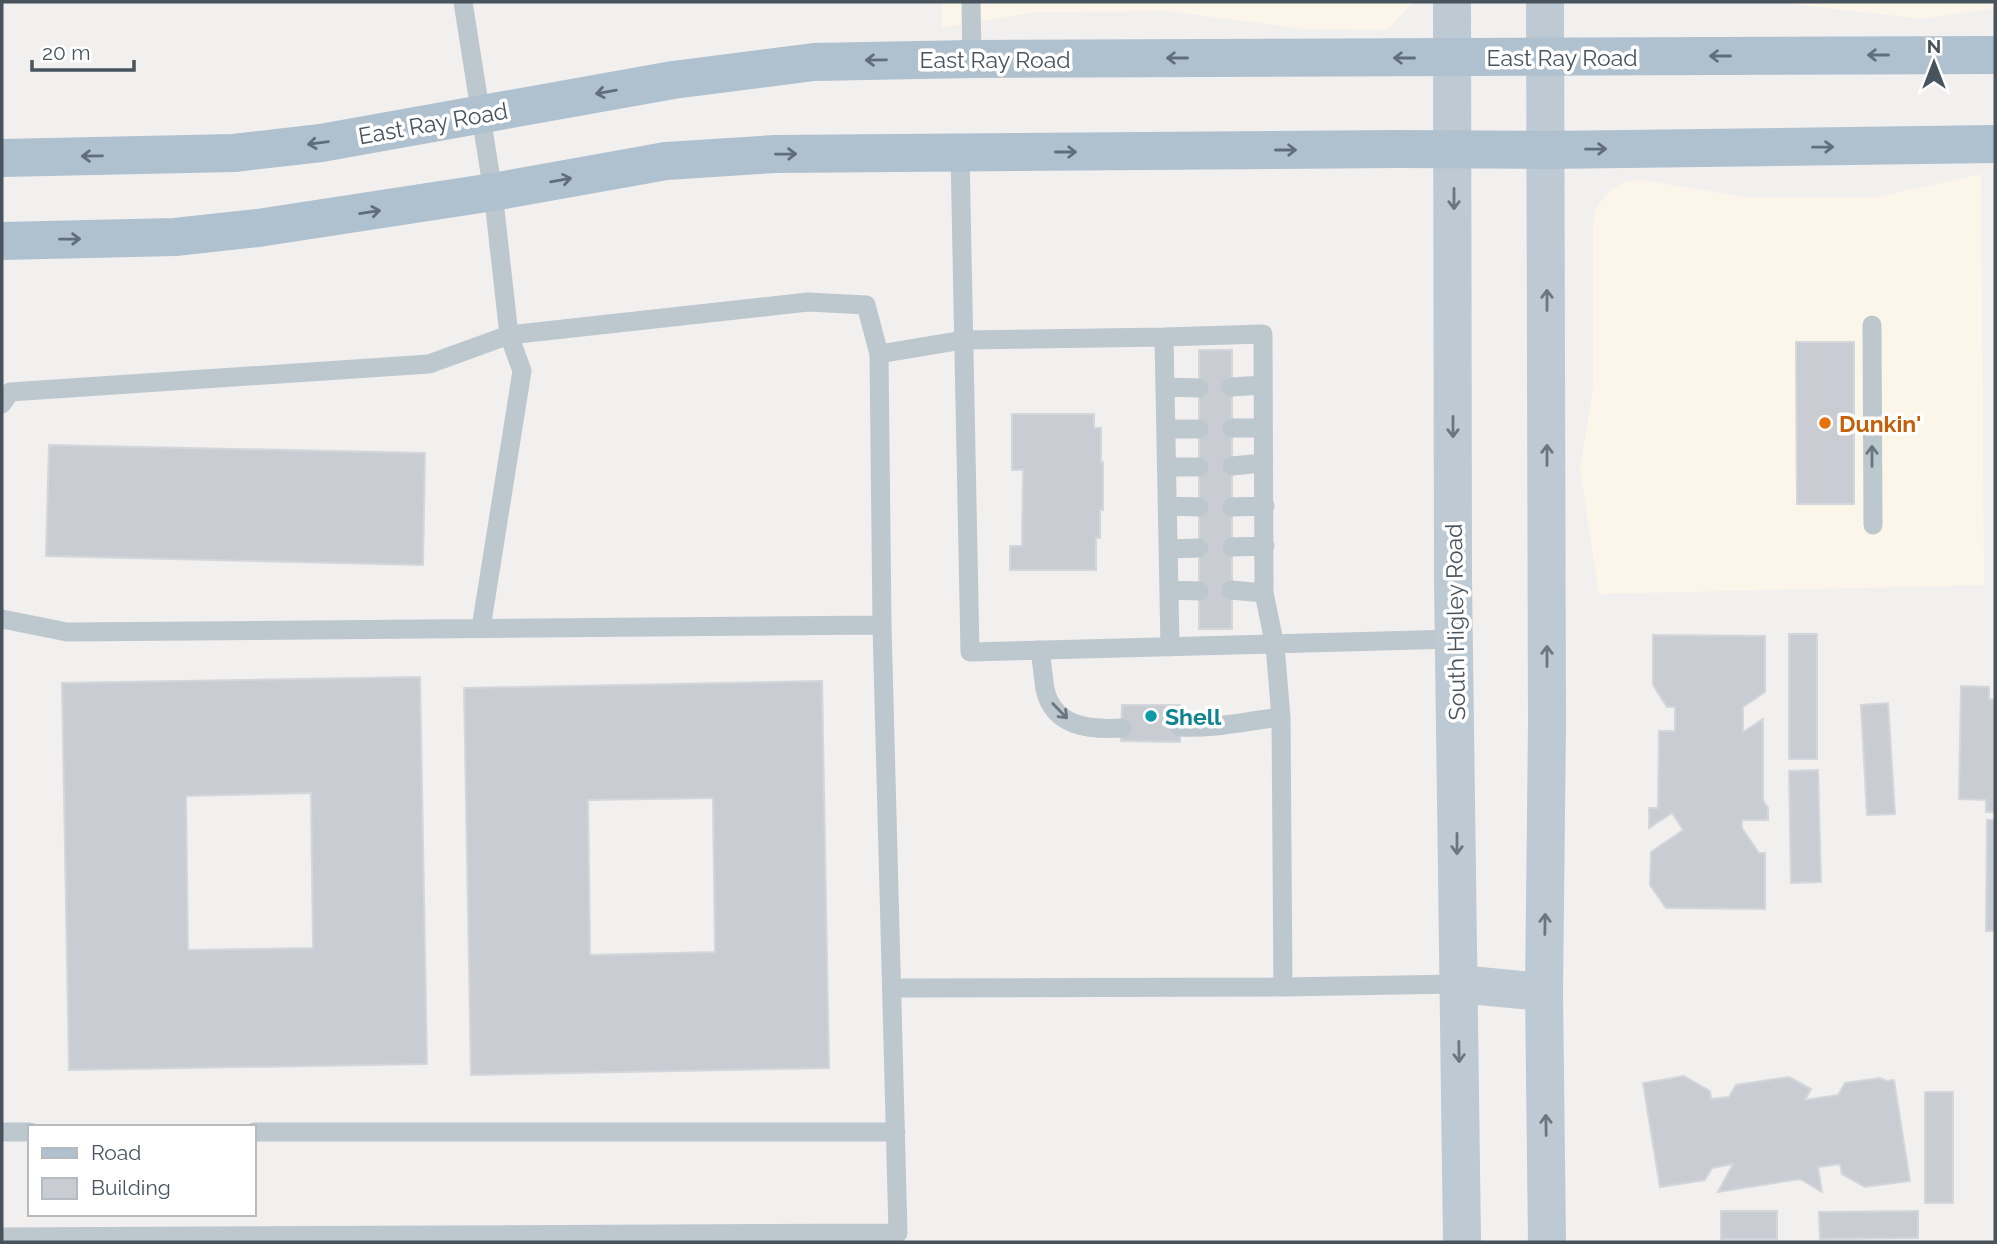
<svg xmlns="http://www.w3.org/2000/svg" width="1997" height="1244" viewBox="0 0 1997 1244" font-family="Raleway,sans-serif">
  <style>
    .commercial { fill: #fcf5e9 }
    .building { fill: #c9ccd2; stroke: #d3d6db; stroke-width: 2; fill-rule: evenodd }
    .lines { fill: none; stroke-linecap: round; stroke-linejoin: round }
    .lane { stroke: #bdc7ce; stroke-width: 19 }
    .secondary { stroke: #bdc9d3; stroke-width: 38 }
    .primary { stroke: #afc0ce; stroke-width: 38 }
    .oneway { stroke: #616e79 }
    .oneway2 { stroke: #6a7680 }
    .oneway3 { stroke: #6a767f }
    .food-dot { fill: #e8710a; stroke: #fff; stroke-width: 2.5 }
    .culture-dot { fill: #0f9aa8; stroke: #fff; stroke-width: 2.5 }
    .labels { text-anchor: middle; dominant-baseline: central; stroke-width: 7; stroke-linejoin: round; paint-order: stroke }
    .street-label { font-size: 23px; fill: #47535d; stroke: #fff }
    .food-label { font-size: 23px; font-weight: bold; fill: #c56008; stroke: #fff; text-anchor: start }
    .culture-label { font-size: 23px; font-weight: bold; fill: #0d838f; stroke: #fff; text-anchor: start }
  </style>
  <rect width="100%" height="100%" fill="#f2efef"/>
  <!-- commercial -->
  <path class="commercial" d="M942,2H1413L1389,28L1379,30L1305,29L1167,11L1034,12L942,28Z
    M1610,2H1995V8L1923,19L1783,3Z
    M1981,174L1984,585L1599,594L1580,469L1593,388V225L1595,210L1607,193L1624,182L1641,180L1750,198H1873Z"/>
  <!-- building -->
  <path class="building" d="M1796,342H1854V504H1797Z
    M1199,350H1232V629H1199Z
    M1012,414H1094V428H1101V462H1103V510H1100V538H1096V570H1010V546H1022L1023,470H1012Z
    M49,445L425,453L423,565L46,556Z
    M1789,634H1817V759H1789Z
    M1653,635L1765,636V692L1743,707V732L1763,719V800L1768,808V820H1742V828L1759,853H1765V909L1666,908L1650,885L1651,852L1683,830L1672,813L1649,828V808H1658L1659,731H1675V707H1667L1653,685Z
    M420,677L427,1064L69,1070L62,683ZM311,793L313,948L188,950L186,796Z
    M822,681L829,1068L471,1075L464,688ZM713,798L715,952L590,955L588,800Z
    M1961,686L1989,687V699L1995,700V812H1986V800L1959,799Z
    M1888,703L1895,814L1867,815L1861,705Z
    M1122,705H1180V742L1121,741Z
    M1818,770L1821,882L1791,883L1789,771Z
    M1987,820H1995V931H1986Z
    M1684,1076L1710,1091L1711,1099L1729,1097L1736,1085L1789,1077L1811,1089L1805,1100L1838,1095L1845,1083L1880,1078L1886,1081L1894,1080L1910,1181L1865,1187L1842,1174L1840,1164L1818,1167L1822,1192L1800,1179L1718,1192L1733,1164L1712,1168L1705,1180L1660,1187L1643,1083Z
    M1925,1092H1953V1203H1925Z
    M1721,1211H1777V1239H1721Z
    M1918,1211V1238L1820,1239L1819,1212Z"/>
  <g class="lines">
    <!-- lane -->
    <path class="lane" d="M463,2L493,192L509,335L808,302L866,305L879,354L882,625
      M971,2L972,59
      M960,153L970,652L1455,639
      M1872,325L1873,525
      M1164,337L1263,334L1264,593L1275,646L1281,717L1283,987L1458,984
      M879,354L963,340L1164,337L1170,647
      M1165,387L1199,388
      M1231,387L1263,385
      M2,404L10,392L429,364L509,335L522,371L481,628
      M1232,428H1263
      M1166,429H1199
      M1232,466L1263,463
      M1167,467H1199
      M1168,506L1199,507
      M1232,507L1265,506
      M1232,547L1265,546
      M1168,549L1199,548
      M1169,590L1199,591
      M1231,590L1264,593
      M2,619L67,632L882,625L898,1233L2,1237
      M1040,650C1042,663 1043,676 1045,689C1053,727 1090,730 1122,728
      M1180,727C1214,729 1247,721 1281,717
      M892,988L1283,987
      M2,1132H30
      M254,1132H896"/>
    <!-- secondary -->
    <path class="secondary" d="M1452,2L1453,579L1462,1242
      M1545,2L1547,724L1544,992L1547,1242
      M1458,984L1544,992"/>
    <!-- primary -->
    <path class="primary" d="M2,158L234,153L321,143L673,80L814,62L972,59L1995,55
      M2,241L175,237L258,228L493,192L666,161L775,154L1398,149L1547,150L1995,144"/>
  </g>
  <!-- one-way arrows -->
  <defs><path id="oneway-shaft" d="M-6 0H5M1.5-3L5.5 0L1.5 3" fill="none" stroke-width="1.6" stroke-linecap="round" stroke-linejoin="round" transform="scale(1.75)"/></defs>
  <g class="oneway">
    <use href="#oneway-shaft" transform="translate(1878 55) rotate(180)"/>
    <use href="#oneway-shaft" transform="translate(1720 56) rotate(180)"/>
    <use href="#oneway-shaft" transform="translate(1177 58) rotate(180)"/>
    <use href="#oneway-shaft" transform="translate(1404 58) rotate(180)"/>
    <use href="#oneway-shaft" transform="translate(876 60) rotate(179)"/>
    <use href="#oneway-shaft" transform="translate(606 92) rotate(170)"/>
    <use href="#oneway-shaft" transform="translate(318 143) rotate(172)"/>
    <use href="#oneway-shaft" transform="translate(1823 147) rotate(-1)"/>
    <use href="#oneway-shaft" transform="translate(1596 149) rotate(-1)"/>
    <use href="#oneway-shaft" transform="translate(1286 150)"/>
    <use href="#oneway-shaft" transform="translate(1066 152)"/>
    <use href="#oneway-shaft" transform="translate(786 154) rotate(-1)"/>
    <use href="#oneway-shaft" transform="translate(92 156) rotate(179)"/>
    <use href="#oneway-shaft" transform="translate(561 180) rotate(-10)"/>
    <use href="#oneway-shaft" transform="translate(370 212) rotate(-9)"/>
    <use href="#oneway-shaft" transform="translate(70 239) rotate(-1)"/>
  </g>
  <g class="oneway2">
    <use href="#oneway-shaft" transform="translate(1454 199) rotate(90)"/>
    <use href="#oneway-shaft" transform="translate(1547 300) rotate(-90)"/>
    <use href="#oneway-shaft" transform="translate(1453 427) rotate(90)"/>
    <use href="#oneway-shaft" transform="translate(1547 455) rotate(-90)"/>
    <use href="#oneway-shaft" transform="translate(1547 656) rotate(-90)"/>
    <use href="#oneway-shaft" transform="translate(1457 844) rotate(90)"/>
    <use href="#oneway-shaft" transform="translate(1545 924) rotate(-89)"/>
    <use href="#oneway-shaft" transform="translate(1459 1052) rotate(89)"/>
    <use href="#oneway-shaft" transform="translate(1546 1125) rotate(-91)"/>
  </g>
  <g class="oneway3">
    <use href="#oneway-shaft" transform="translate(1872 456) rotate(-90)"/>
    <use href="#oneway-shaft" transform="translate(1060 711) rotate(46)"/>
  </g>
  <!-- markers -->
  <circle class="food-dot" cx="1825" cy="423" r="7"/>
  <circle class="culture-dot" cx="1151" cy="716" r="7"/>
  <g class="labels">
    <!-- street labels -->
    <g class="street-label">
      <text x="1562" y="57">East Ray Road</text>
      <text x="995" y="59">East Ray Road</text>
      <text transform="translate(433 123) rotate(-10)">East Ray Road</text>
      <text transform="translate(1455 622) rotate(-91)">South Higley Road</text>
    </g>
    <!-- food labels -->
    <g class="food-label">
      <text x="1839" y="423">Dunkin'</text>
    </g>
    <!-- culture labels -->
    <g class="culture-label">
      <text x="1165" y="716">Shell</text>
    </g>
  </g>
  <!-- border -->
  <rect width="1997" height="1244" fill="none" stroke="#47535d" stroke-width="7"/>
  <!-- legend -->
  <rect x="28" y="1125" width="228" height="91" fill="#ffffff" stroke="#b5babe" stroke-width="2"/>
  <rect x="42" y="1148" width="35" height="10" fill="#afc0ce" stroke="#b5babe" stroke-width="2"/>
  <text x="91" y="1160" font-size="21" fill="#47535d">Road</text>
  <rect x="42" y="1178" width="35" height="21" fill="#c9ccd2" stroke="#b5babe" stroke-width="2"/>
  <text x="91" y="1195" font-size="21" fill="#47535d">Building</text>
  <!-- north arrow -->
  <g transform="translate(1934 63)" stroke="#ffffff" stroke-width="5" paint-order="stroke">
  <path d="M0-5L12 26L0 18L-12 26Z" fill="#47535d"/>
  <text y="-10" font-size="19" font-weight="bold" text-anchor="middle" fill="#47535d">N</text>
  </g>
  <!-- scale -->
  <path d="M32 60v10h102v-10" fill="none" stroke="#47535d" stroke-width="3.5"/>
  <text x="42" y="60" font-size="21" fill="#47535d" stroke="#ffffff" stroke-width="5" paint-order="stroke">20 m</text>
</svg>
